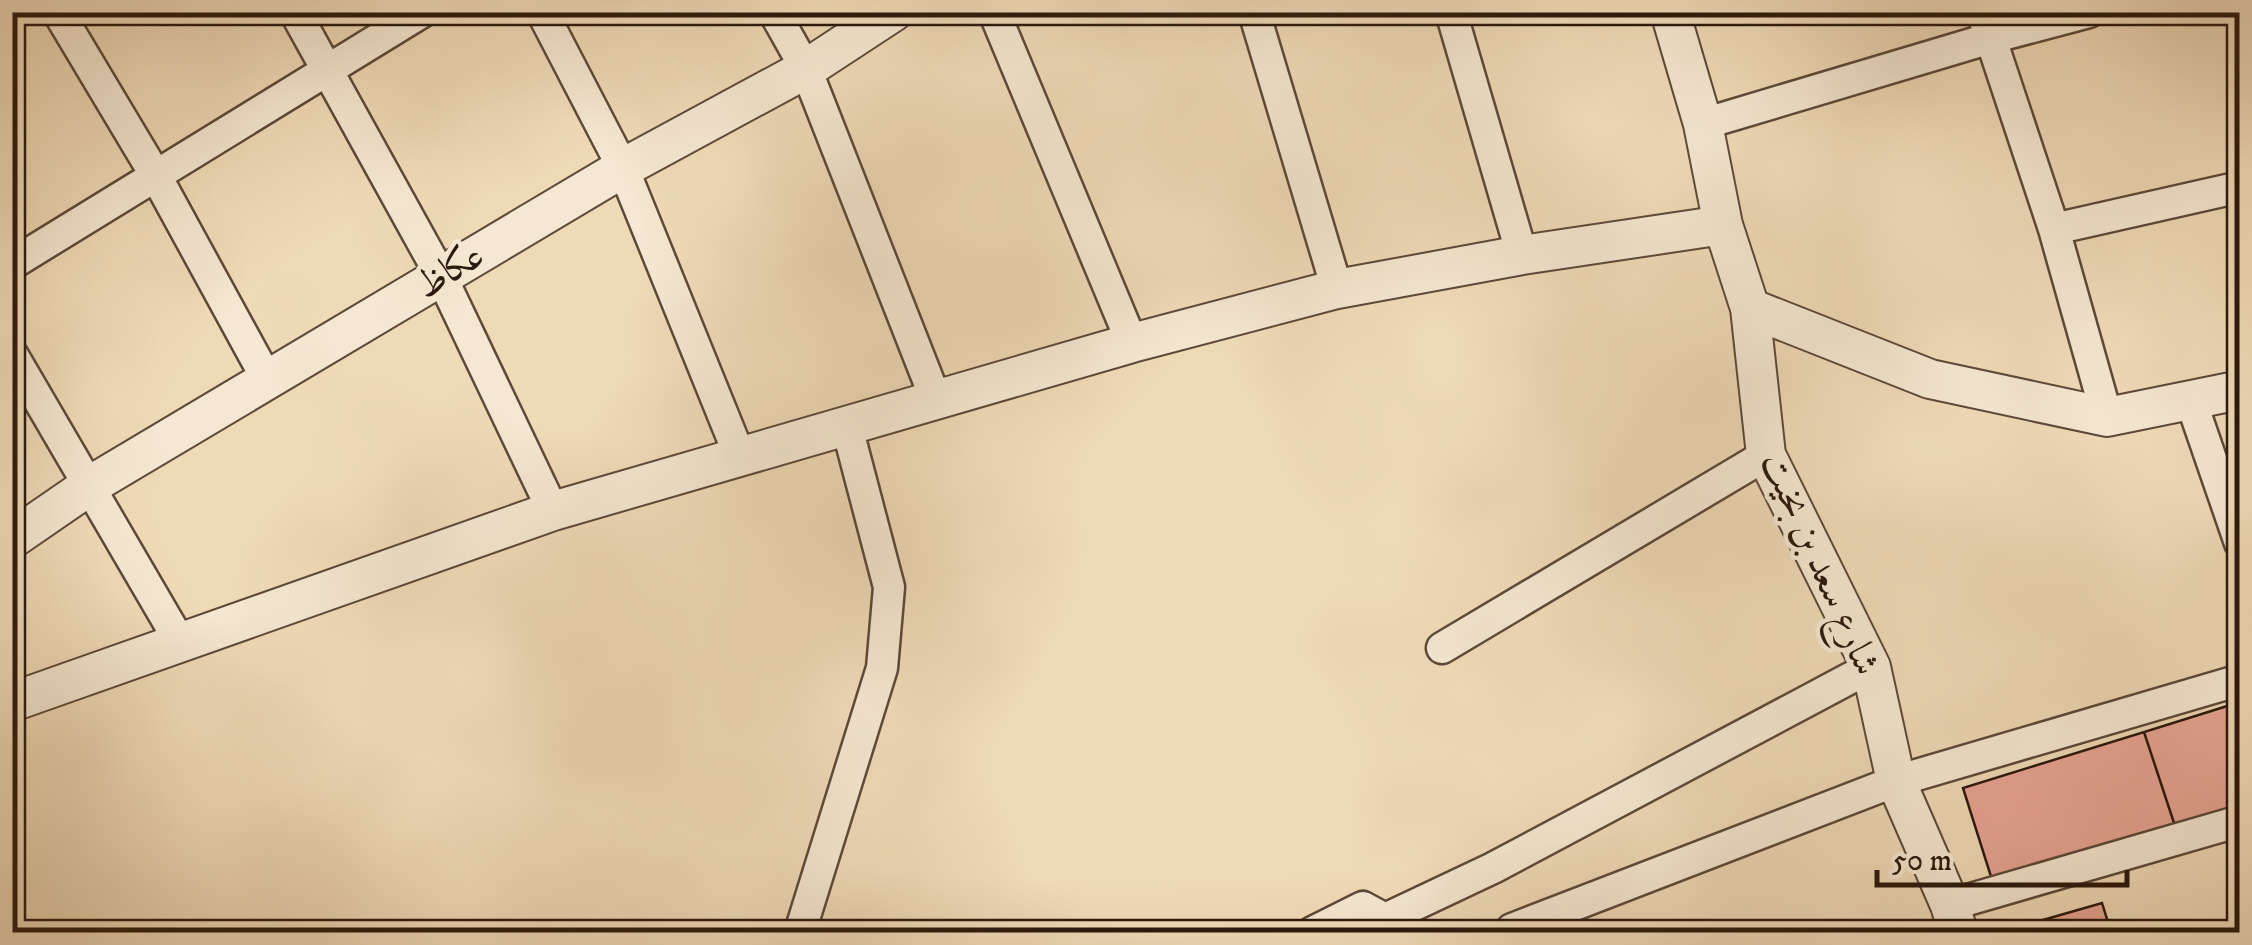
<svg xmlns="http://www.w3.org/2000/svg" width="2252" height="945" viewBox="0 0 2252 945" font-family="'IM FELL DW Pica',Amiri,serif">
  <style>
    .building { fill: #e7a494; stroke: #2b190d; stroke-width: 2.5 }
    .lines { fill: none; stroke-linecap: round; stroke-linejoin: round }
    .minor-casing { stroke: #5c4938; stroke-width: 35 }
    .tertiary-casing { stroke: #5c4938; stroke-width: 42 }
    .minor { stroke: #f5e7d1; stroke-width: 30 }
    .tertiary { stroke: #f5e7d1; stroke-width: 38 }
    .labels { text-anchor: middle; dominant-baseline: central; stroke-width: 9; stroke-linejoin: round; paint-order: stroke }
    .street-label { font-size: 38px; fill: #2b190d; stroke: #f5e7d1 }
  </style>
  <rect width="100%" height="100%" fill="#efdab8"/>
  <filter id="stains"><feTurbulence type="fractalNoise" baseFrequency=".002" numOctaves="4"/><feColorMatrix values="0 0 0 0 .2 0 0 0 0 .09 0 0 0 0 .02 0 0 0 .5 -.17"/></filter>
  <radialGradient id="worn" r=".72"><stop offset=".6" stop-color="#630" stop-opacity="0"/><stop offset="1" stop-color="#630" stop-opacity=".3"/></radialGradient>
  <!-- building -->
  <path class="building" d="M2240,702V806L2175,826L2144,732Z
    M2144,732L2175,826L1993,883L1963,788Z
    M2102,903L2111,932H2001Z"/>
  <g class="lines">
    <!-- minor casing -->
    <g class="minor-casing">
      <path id="minor" d="M58,12L156,176L268,381
        M295,12L441,276L553,511
        M542,12L623,168L740,457
        M774,12L806,69L936,400
        M994,12L1132,343
        M1254,12L1337,289
        M1451,12L1522,255
        M1982,12L2054,229L2107,417
        M1703,124L1991,38L2089,12
        M2054,229L2240,187
        M12,264L422,12
        M12,354L180,642
        M2191,401L2240,543
        M1442,648L1766,455
        M1950,905L2240,821
        M1512,929L1896,781L2240,680
        M800,932L882,668L889,587L847,427
        M1313,932L1363,907L1385,919L1493,868L1871,667"/>
    </g>
    <!-- tertiary casing -->
    <g class="tertiary-casing">
      <path id="tertiary" d="M1670,12L1703,124L1723,225L1750,308L1766,455L1871,667L1896,781L1950,905L1958,932
        M1750,308L1930,379L2107,417L2240,390
        M12,539L89,486L623,168L806,69L893,12
        M12,702L553,511L1132,343L1337,289L1522,255L1723,225"/>
    </g>
    <!-- minor -->
    <use href="#minor" class="minor"/>
    <!-- tertiary -->
    <use href="#tertiary" class="tertiary"/>
  </g>
  <g class="labels">
    <!-- street labels -->
    <g class="street-label">
      <text transform="translate(450 271) rotate(-31)">عكاظ</text>
      <text transform="translate(1820 564) rotate(66)">شارع سعد بن بخيت</text>
    </g>
  </g>
  <!-- margin -->
  <rect width="2252" height="945" fill="none" stroke="#efdab8" stroke-width="50"/>
  <rect x="15" y="15" width="2222" height="915" fill="none" stroke="#2b190d" stroke-width="5"/>
  <rect x="25" y="25" width="2202" height="895" fill="none" stroke="#2b190d" stroke-width="2.5"/>
  <!-- scale -->
  <path d="M1877 870v15h250v-15" fill="none" stroke="#2b190d" stroke-width="5"/>
  <text x="1892" y="870" font-size="30" fill="#2b190d" stroke="#f5e7d1" stroke-width="8" paint-order="stroke">50 m</text>
  <rect width="100%" height="100%" filter="url(#stains)"/>
  <rect width="100%" height="100%" fill="url(#worn)"/>
</svg>
